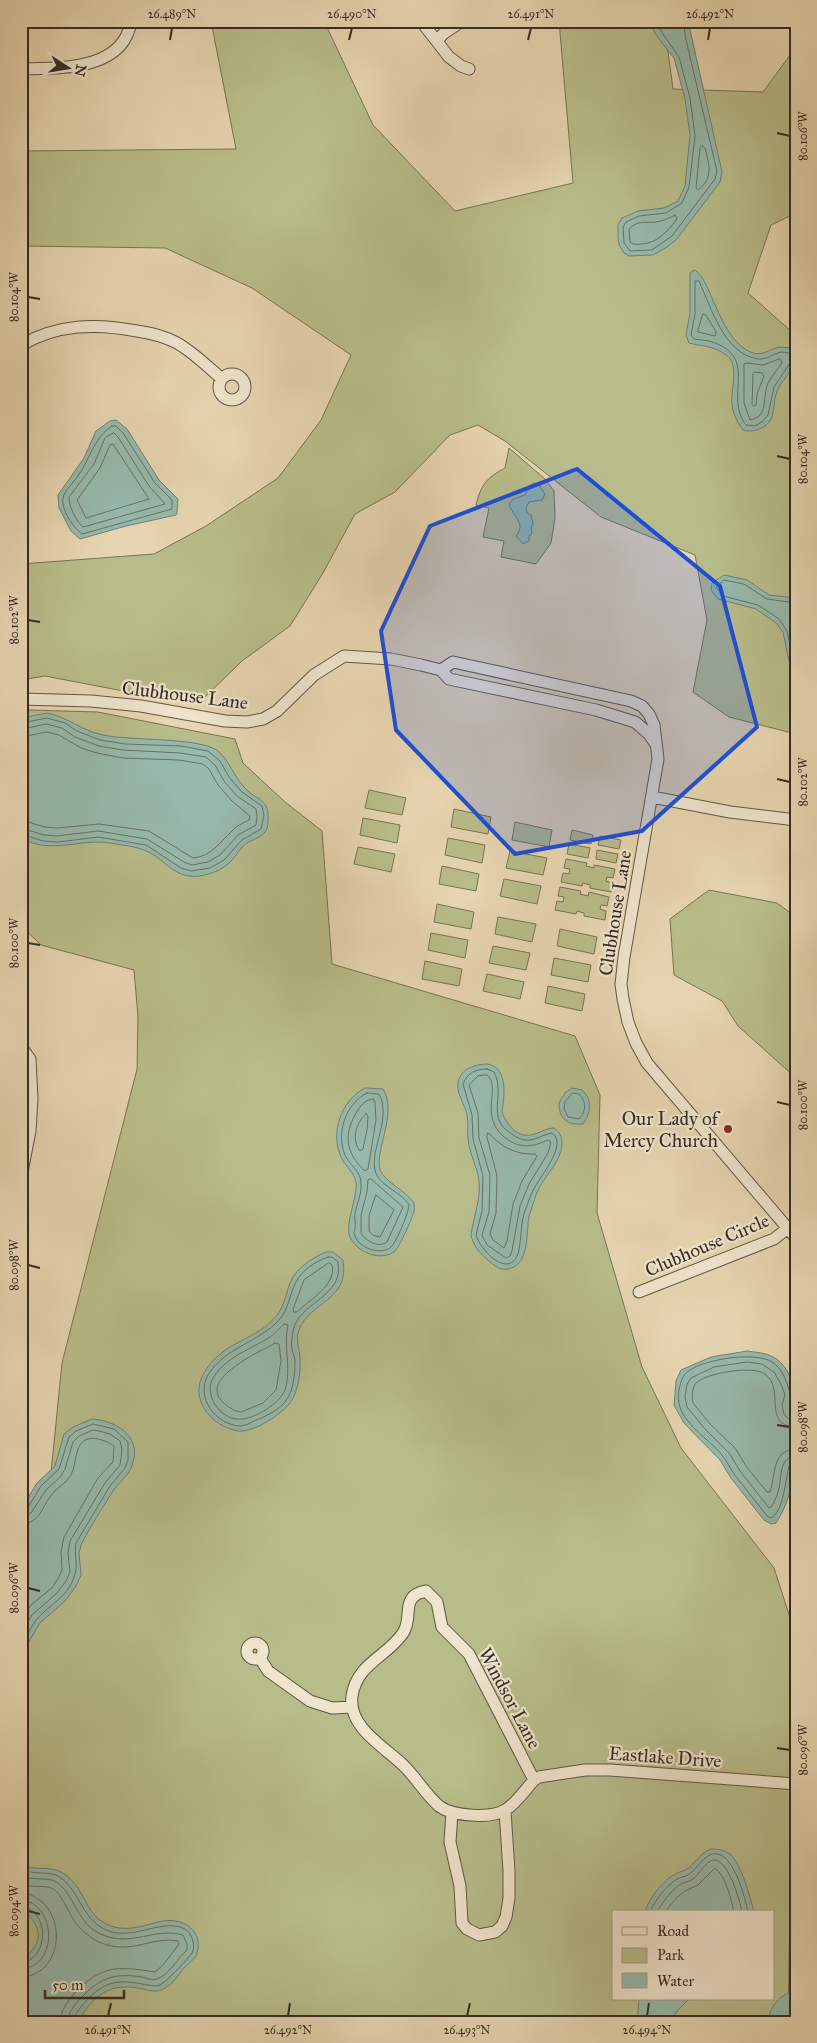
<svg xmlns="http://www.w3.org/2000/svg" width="817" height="2043" viewBox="0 0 817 2043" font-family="'IM FELL Great Primer',serif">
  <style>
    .green { fill: #b8bc8a; stroke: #767456; fill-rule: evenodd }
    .water { fill: #96b9ab; stroke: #6f8075 }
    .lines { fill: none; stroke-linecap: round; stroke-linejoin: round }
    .shore { stroke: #667267; stroke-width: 1 }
    .street-casing { stroke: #615646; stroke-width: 13 }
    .street { stroke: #efe4cc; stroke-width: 11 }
    .marked { fill: #1d4ed8; fill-opacity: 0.2; stroke: #1d4ed8; stroke-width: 4; stroke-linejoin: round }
    .ticks { fill: none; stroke: #352b23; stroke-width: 2 }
    .poi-dot { fill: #8f2418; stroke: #efe4cc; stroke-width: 2 }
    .labels { text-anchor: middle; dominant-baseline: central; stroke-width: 4.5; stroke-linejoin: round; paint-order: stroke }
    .street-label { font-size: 19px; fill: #352b23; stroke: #efe4cc }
    .poi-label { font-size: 19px; fill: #352b23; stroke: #efe4cc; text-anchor: end }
    .neatline { fill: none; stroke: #352b23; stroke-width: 2 }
    .ticks-label { font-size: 12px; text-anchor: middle; fill: #352b23 }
  </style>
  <rect width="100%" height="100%" fill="#e6d5b0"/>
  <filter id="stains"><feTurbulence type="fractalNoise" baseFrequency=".004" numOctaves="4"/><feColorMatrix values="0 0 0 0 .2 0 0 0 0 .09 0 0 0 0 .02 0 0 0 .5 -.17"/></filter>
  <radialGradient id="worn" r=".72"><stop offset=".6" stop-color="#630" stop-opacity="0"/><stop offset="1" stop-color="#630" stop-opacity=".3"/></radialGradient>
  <!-- green -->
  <path class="green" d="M211,21H324L373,125L455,211L573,183L559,21H664L673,89L763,92L796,47V213L771,225L748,293L792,332L796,333V734L729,717L693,692L707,620L695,555L601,517L505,441L478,425L450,435L395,492L355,514L323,573L290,626L242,661L203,699L118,690L45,676L21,680V564L154,554L206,526L278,478L321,420L351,355L252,288L165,248L21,246V151L236,149Z
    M509,448L545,479L554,491L555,518L551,543L536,564L501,557L504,541L483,537L489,508L476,505C481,485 486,478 505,468Z
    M29,710L98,712L235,739L243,763L285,802L322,831L332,964L575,1036L600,1095L597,1213L642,1367L681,1448L774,1568L795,1633L788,2022H21V1529L48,1503L62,1363L137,1069L138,1017L134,970L41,945L21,926V711ZM613,1912H773V1999H613Z
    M369,790L406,798L402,815L365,808Z
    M454,809L491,817L488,834L451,827Z
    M363,818L400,825L397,843L360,835Z
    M515,822L552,830L549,847L512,840Z
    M572,830L593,835L591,844L570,840Z
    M600,836L621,840L619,849L598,845Z
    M448,838L485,845L482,863L445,855Z
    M569,844L590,848L588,858L567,854Z
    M358,847L395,854L391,872L354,864Z
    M597,850L618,854L616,863L596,859Z
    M510,851L547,858L543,875L506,868Z
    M566,859L587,863L586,866L594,868V865L615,869L613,878L607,877L606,881L612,883L611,892L590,888V885L583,883L582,886L561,882L563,873L569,874L570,869L564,868Z
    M442,866L479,874L476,891L439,884Z
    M504,879L541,886L537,904L500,896Z
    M560,887L581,891L580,894L588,896L589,892L609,897L607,906L601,905L600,909L606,911L605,920L584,916V913L577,911L576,914L555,910L557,901L563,902L564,897L558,896Z
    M709,890L777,903L796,917V1078L738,1026L722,1001L674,975L670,919Z
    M437,904L474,912L471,929L434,922Z
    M498,917L536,924L532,942L495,934Z
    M560,929L597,937L594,954L557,946Z
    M431,933L468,940L465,958L428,950Z
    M493,946L530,953L526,970L489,963Z
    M554,958L591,965L588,982L551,975Z
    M425,961L462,969L459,986L422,979Z
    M487,974L524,982L520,999L483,991Z
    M548,986L585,994L582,1011L545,1003Z"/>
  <!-- water -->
  <path class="water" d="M648,21H688L722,172L720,182L676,240L667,247L653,255L629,256L624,253L619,245L618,236V225L622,218L638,211L664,208L678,201L685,186L690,135L685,99L674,58L659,39Z
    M694,270C710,274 719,342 753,353C763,356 770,349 779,347C783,347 787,348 791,348L796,354C796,369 784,377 778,389C771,404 778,419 762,428C755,431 750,432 743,430C737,422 733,414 732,404C730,388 742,363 723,353C713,346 701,346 689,343L686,335L690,313V273Z
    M116,420L127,429L159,480L178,499L177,513L176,515L126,526L80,539L71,531L59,508L58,495L84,458L96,431L110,421Z
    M534,483L538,484L545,494L542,500L529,502L526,508L527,512L531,515L533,524L531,528L532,534L529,536V541L523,544L516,536C527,523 512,516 509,504L513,499L525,495L529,486Z
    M724,575L747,580L769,595L796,598V666L789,661L783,632L776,623L756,609L718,599L711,590L712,583Z
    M47,713C68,717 82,731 103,735C130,741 200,737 218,751C229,760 234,777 245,788C257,801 270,798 268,822C268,825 267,830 265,832C260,839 249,840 243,846C238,852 234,859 228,864C219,872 201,878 189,876C171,874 160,855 144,850C134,846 121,845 110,843C80,838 51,855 21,838V718Z
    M488,1064C509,1069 504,1097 502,1112C506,1124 517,1138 531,1135C540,1133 546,1128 554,1128C560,1132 562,1137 562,1144C561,1164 542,1177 536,1195C534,1202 531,1209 529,1216C526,1232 530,1265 508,1269C502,1270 498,1268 494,1265C483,1256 475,1250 471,1236C473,1216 483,1196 478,1175C475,1163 469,1151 468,1138C467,1131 469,1123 467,1115C465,1104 456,1094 458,1082C461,1068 476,1064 488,1064Z
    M365,1088L383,1089C398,1113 374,1152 380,1170C385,1182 406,1191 414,1203C414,1207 415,1211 413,1214C411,1221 399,1248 394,1252C380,1261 359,1253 351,1239C343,1227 358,1197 356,1183C355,1173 345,1166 341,1157C330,1132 341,1101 365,1088Z
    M572,1088L582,1090C593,1101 591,1112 583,1124C567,1125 559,1119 559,1103L565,1093Z
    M326,1252H333L343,1260C350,1301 310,1301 299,1330C295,1340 300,1349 300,1359C301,1371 298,1390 292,1400C284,1413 254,1433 238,1431C212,1427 188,1399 204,1373C223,1340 257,1341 277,1315C284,1306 286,1294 290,1283C295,1269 312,1258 326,1252Z
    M747,1351C761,1353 772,1353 782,1364C795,1379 792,1389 793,1407C795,1446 799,1488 776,1523L771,1524L764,1520L731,1478L720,1460L684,1423L674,1405L676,1381L681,1370L711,1357Z
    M92,1419C120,1421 145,1440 130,1470C126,1478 117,1484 113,1491C102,1509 90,1526 81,1545L79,1553L81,1575L76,1586L66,1600L40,1623L21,1655V1509L37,1483L55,1466L64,1434L73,1427Z
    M711,1849C717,1849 725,1850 730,1854C741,1863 750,1897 754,1912H645C649,1898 663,1880 677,1873C680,1872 684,1871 687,1869C696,1863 700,1853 711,1849Z
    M21,1864C39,1873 51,1863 67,1876C89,1894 85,1922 119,1928C135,1930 148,1924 163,1921C182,1918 201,1929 198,1949C197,1958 191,1961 185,1967C178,1975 172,1986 161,1990C153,1993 146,1989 138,1988C108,1983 93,1996 78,2022H21V1959C45,1947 43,1923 21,1910Z
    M796,1991V2022H768C769,2007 781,1993 796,1991Z
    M639,1999H689L678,2010L670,2022H637Z"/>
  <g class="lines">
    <!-- shore -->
    <path class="shore" d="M654,21L679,57L690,98L695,136L689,187L682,203L666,213L639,216L626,222L623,227L624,243L630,251L652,250L672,236L715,179L717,171L686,40L683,21
      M702,146L705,148C709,165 714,178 698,190L696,188L700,148Z
      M675,215L677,219C665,235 654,246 633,244L630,242L629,229C637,220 646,223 656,222C663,221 669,218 675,215Z
      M703,314L706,315L716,332L715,336L698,332Z
      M796,355C791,354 786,352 781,352C773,354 766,360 758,359C724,354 711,307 699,281H695V314L691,335L694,339C699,340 704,340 709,341C761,356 723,395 746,425L755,426L763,421L768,415L774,387L790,363L796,361
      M780,359L782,363C777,370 772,376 768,383C762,397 769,417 750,420L744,403V364L747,363L763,365Z
      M755,372L762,373L764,376L757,394L756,405L754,406L752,405L753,374Z
      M112,426H116L123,433L155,483L172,500V509L82,534C73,527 61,510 63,498C64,491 74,482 78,476C90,459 94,437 112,426Z
      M114,433L118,437L149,486L165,504L83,527C76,521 69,507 69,497L94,464L105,438Z
      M113,444L149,499L86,518L77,500L100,468L110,445Z
      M796,603L767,599L744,584L724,580L716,587L723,596L758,605L779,619L787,631L793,657L796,660
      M21,723L47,718L65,723L77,731L100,740L125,744L181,746L208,751L220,761L229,777L242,792L262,806L264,815L261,829L242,840L224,860L210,868L191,871L181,868L146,845L98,837L58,842L43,841L21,834
      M21,729L47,724L62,728L75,737L99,746L123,750L180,753L206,757L215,765L224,781L237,796L256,809L257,815L256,825L238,835L220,855L208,862L192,865L184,862L147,839L98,831L57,836L44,835L21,828
      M21,737L47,732L59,735L81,748L97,753L123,758L179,760L203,764L209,769L218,785L232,801L250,816L249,820C243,823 236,826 232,831C219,843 212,856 193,858L149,831L99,824L57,828L45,827L21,820
      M487,1069L494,1072C506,1094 485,1119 512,1134C517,1138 524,1141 530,1140C538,1139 544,1134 552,1133C568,1144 541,1175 535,1187C531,1193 529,1201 526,1208C520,1222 522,1239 518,1254C508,1279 481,1251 476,1235L482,1211L483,1176L473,1139L472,1115L463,1084C467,1073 476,1069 487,1069Z
      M487,1075C503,1086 475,1120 510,1141C524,1149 534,1146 548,1140L551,1142L548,1153L529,1184L520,1206L512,1251L510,1256L506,1258L487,1245L482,1235L489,1212L490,1175L479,1138L478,1113L469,1085L478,1076Z
      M367,1093L379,1094C392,1117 370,1149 375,1170C378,1186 401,1191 409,1205C409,1212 396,1243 391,1247C381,1256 359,1248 355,1236C353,1232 355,1232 355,1228C356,1223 354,1218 355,1213C357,1203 362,1194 361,1183C361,1172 351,1166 346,1157C335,1135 345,1104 367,1093Z
      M573,1093L579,1094C586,1101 587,1111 579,1119L568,1117L564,1109L565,1102Z
      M373,1099L375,1102L376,1120L368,1169L365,1171C345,1153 343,1133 358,1110C362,1104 365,1100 373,1099Z
      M366,1114L368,1116L367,1130L363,1149L360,1151C351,1140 356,1122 366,1114Z
      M488,1133C492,1135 493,1138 497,1141C507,1150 522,1155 535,1154L537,1156L522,1181L513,1204L507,1241L504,1248L493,1240L490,1234L496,1213L497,1176L487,1137Z
      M371,1179L403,1207L387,1242C378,1248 367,1242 361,1233V1215L367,1192L368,1180Z
      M376,1195L394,1210L380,1237L373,1235L369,1231V1216Z
      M328,1257H332L338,1262C345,1297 298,1302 293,1331C292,1337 291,1345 292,1350C293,1354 295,1357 295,1361C295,1370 294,1383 291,1391C285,1408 269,1415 254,1421C250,1423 245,1426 240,1426C216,1425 195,1397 208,1375C225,1347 258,1343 279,1320C289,1309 289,1295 296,1282C301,1271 316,1261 328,1257Z
      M329,1263L332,1265C337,1285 309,1300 297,1312H294L293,1309L304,1280Z
      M284,1324L288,1325C283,1347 292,1368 285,1390C279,1404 256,1418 242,1419C223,1422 204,1397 212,1380C224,1357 250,1350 270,1337C275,1334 279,1328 284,1324Z
      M275,1343L279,1344L281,1361L276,1390L263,1403L241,1412C233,1411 226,1406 221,1400C201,1377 262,1351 275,1343Z
      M796,1393L789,1390C786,1380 782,1368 772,1362C756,1351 699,1359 685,1374C680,1380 677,1395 679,1403C682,1423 710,1440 722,1455C727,1461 730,1468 734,1474C745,1488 756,1502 767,1516L771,1518C783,1513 786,1478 789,1466L796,1463
      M796,1420L789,1419L784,1414L782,1405L785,1395L781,1384L774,1372L762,1364L747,1362L714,1367L691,1378L687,1384L685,1397L687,1407L705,1429L729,1453L740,1471L769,1508L772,1506C775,1500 778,1494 779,1488C782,1475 779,1457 796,1456
      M796,1427C761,1426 786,1389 765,1374C754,1365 704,1373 695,1384C692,1389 692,1398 693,1403L710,1424L735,1448L746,1466L767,1492H770C776,1475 771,1450 796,1449
      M21,1511L27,1509L41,1486L59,1469L69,1437L76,1431L93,1424L114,1429L128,1442V1460L125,1468L110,1486L76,1543C74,1554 78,1565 75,1574C69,1597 50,1604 37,1619C31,1626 27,1637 21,1646
      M21,1517L31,1513L46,1490L61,1476L65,1469L73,1442L79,1436L93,1430L99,1431L110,1434L120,1441L122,1450L120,1465L105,1483L70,1541L68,1553L70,1572L66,1581L57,1593L32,1615L21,1634
      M21,1524C42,1524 42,1503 55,1491C61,1485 67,1482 71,1475C75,1467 75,1457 78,1449C84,1432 104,1439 114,1446L113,1462L98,1478L64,1537L61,1552L62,1570L59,1577L52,1588L32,1604L21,1618
      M21,1870C33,1874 52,1872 58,1876C79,1888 81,1918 104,1929C132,1943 161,1917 185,1929C192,1933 196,1946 192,1953C189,1958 166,1982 160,1985C154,1987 149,1985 142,1984C118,1979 104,1982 87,2000C82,2006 74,2013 74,2022
      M21,1876C31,1880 50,1878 55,1881C76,1894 76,1925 103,1935C132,1947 155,1927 183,1935L187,1944V1950C178,1958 169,1975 157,1979C152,1981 146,1978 142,1977C116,1973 101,1977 83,1996C76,2003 68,2012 67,2022
      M21,1884C31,1888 44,1885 51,1888C61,1891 69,1914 75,1922C81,1930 90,1938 99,1942C131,1956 150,1936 178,1941L179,1944L164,1964L155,1972C117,1966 101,1965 74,1994C67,2002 60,2012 60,2022
      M21,1892C30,1893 35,1897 42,1902C67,1924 59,1976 21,1977
      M21,1900C56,1902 60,1967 21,1969
      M21,1906C50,1910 50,1959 21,1963
      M650,1912C655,1900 666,1886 677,1879C680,1877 685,1877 688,1875C696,1870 700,1861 708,1856C731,1842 745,1897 748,1912
      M657,1912C663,1902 670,1892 679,1885C684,1882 689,1882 693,1879C700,1874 705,1862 713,1860C728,1858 740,1901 742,1912
      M665,1912L677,1897L685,1891L698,1885L715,1868C726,1876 731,1899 734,1912"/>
    <!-- street casing -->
    <g class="street-casing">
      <path id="street" d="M421,21L449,57L461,66L469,69
        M437,41L443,34L462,21
        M21,69C59,68 124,71 131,21
        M21,345C58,324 96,323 137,331C151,333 164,336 177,343C193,352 207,366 222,379
        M219 387a13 13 0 1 1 26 0a13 13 0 1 1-26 0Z
        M441,670L453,662L631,701L642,706L649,714L654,725L658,759L624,957L621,984L623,999L628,1022L636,1043L647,1063L796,1238
        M21,699L91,701L141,706L225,721L247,722L263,719L277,711L314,675L344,656L391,659L421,665L441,670L449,679L596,710L635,722L649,734L655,743
        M652,797L730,812L796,820
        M21,1047L30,1059L32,1099L30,1131L21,1177
        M639,1292L774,1239L788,1228
        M247 1651a8 8 0 1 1 16 0a8 8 0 1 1-16 0Z
        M260,1658L268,1671L310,1701L332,1708L352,1707
        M534,1780L469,1654L442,1627L437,1602L426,1591C399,1596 414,1617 403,1633C387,1657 357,1663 352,1696C348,1727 383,1746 402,1764C416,1777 425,1794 439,1806C452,1816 491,1819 505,1810C516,1804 525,1790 534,1780L539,1777L585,1770H610L796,1784
        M452,1812L450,1842L460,1886L462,1923L467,1929L479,1935L495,1932L502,1926L506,1917L509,1898V1871L505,1811"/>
    </g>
    <!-- street -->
    <use href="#street" class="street"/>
  </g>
  <!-- marked area -->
  <path class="marked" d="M577,469L720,586L757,727L642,831L515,854L396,730L381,631L430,526Z"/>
  <!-- ticks -->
  <path class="ticks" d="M170,40L172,28M349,40L352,28M528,40L531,28M708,40L710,28M777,133L790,136M28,297L40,299M777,456L790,459M28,620L40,622M777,779L790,782M28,943L40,945M777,1102L790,1105M28,1265L40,1268M777,1425L790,1427M28,1588L40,1591M777,1748L790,1750M28,1911L40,1914M108,2016L111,2003M288,2016L290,2003M467,2016L470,2003M647,2016L649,2003"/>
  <!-- markers -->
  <circle class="poi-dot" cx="728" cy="1129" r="5"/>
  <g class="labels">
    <!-- street labels -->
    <g class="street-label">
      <text transform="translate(185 695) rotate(7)">Clubhouse Lane</text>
      <text transform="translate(615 913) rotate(-81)">Clubhouse Lane</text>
      <text transform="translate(707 1245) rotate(-23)">Clubhouse Circle</text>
      <text transform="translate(510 1698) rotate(62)">Windsor Lane</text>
      <text transform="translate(665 1757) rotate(4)">Eastlake Drive</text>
    </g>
    <!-- poi labels -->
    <g class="poi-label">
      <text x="718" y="1118">Our Lady of<tspan x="718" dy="22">Mercy Church</tspan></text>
    </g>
  </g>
  <!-- margin -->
  <rect width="817" height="2043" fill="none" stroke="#e6d5b0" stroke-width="55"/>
  <!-- legend -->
  <rect x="612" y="1910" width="162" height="90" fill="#efe4cc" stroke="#a59a88"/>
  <rect x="622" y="1927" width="25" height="8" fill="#efe4cc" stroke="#a59a88"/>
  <text x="657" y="1936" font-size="15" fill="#352b23">Road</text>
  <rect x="622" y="1948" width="25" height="15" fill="#b8bc8a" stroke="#a59a88"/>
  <text x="657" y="1960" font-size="15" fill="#352b23">Park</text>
  <rect x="622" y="1973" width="25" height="15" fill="#96b9ab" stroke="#a59a88"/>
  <text x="657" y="1986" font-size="15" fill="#352b23">Water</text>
  <!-- north arrow -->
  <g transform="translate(68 68) rotate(102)" stroke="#efe4cc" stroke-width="4" paint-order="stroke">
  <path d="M0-4L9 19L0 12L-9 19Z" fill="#352b23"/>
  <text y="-8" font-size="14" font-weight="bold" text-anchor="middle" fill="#352b23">N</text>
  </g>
  <!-- scale -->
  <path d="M45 1990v8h79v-8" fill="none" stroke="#352b23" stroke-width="2.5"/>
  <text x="52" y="1990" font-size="15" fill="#352b23" stroke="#efe4cc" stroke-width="4" paint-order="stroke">50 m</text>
  <rect x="28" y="28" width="762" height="1988" class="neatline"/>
  <g class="ticks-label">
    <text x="172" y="18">26.489°N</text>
    <text x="352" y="18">26.490°N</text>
    <text x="531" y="18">26.491°N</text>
    <text x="710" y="18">26.492°N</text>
    <text transform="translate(803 136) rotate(-90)" y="4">80.106°W</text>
    <text transform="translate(14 297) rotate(-90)" y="4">80.104°W</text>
    <text transform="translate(803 459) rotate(-90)" y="4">80.104°W</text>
    <text transform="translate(14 620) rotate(-90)" y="4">80.102°W</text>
    <text transform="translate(803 782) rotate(-90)" y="4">80.102°W</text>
    <text transform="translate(14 943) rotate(-90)" y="4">80.100°W</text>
    <text transform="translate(803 1105) rotate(-90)" y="4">80.100°W</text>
    <text transform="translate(14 1265) rotate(-90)" y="4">80.098°W</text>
    <text transform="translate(803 1427) rotate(-90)" y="4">80.098°W</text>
    <text transform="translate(14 1588) rotate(-90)" y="4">80.096°W</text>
    <text transform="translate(803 1750) rotate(-90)" y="4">80.096°W</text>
    <text transform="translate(14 1911) rotate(-90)" y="4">80.094°W</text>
    <text x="108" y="2034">26.491°N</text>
    <text x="288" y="2034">26.492°N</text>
    <text x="467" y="2034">26.493°N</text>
    <text x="647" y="2034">26.494°N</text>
  </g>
  <rect width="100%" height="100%" filter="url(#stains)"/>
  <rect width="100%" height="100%" fill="url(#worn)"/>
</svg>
